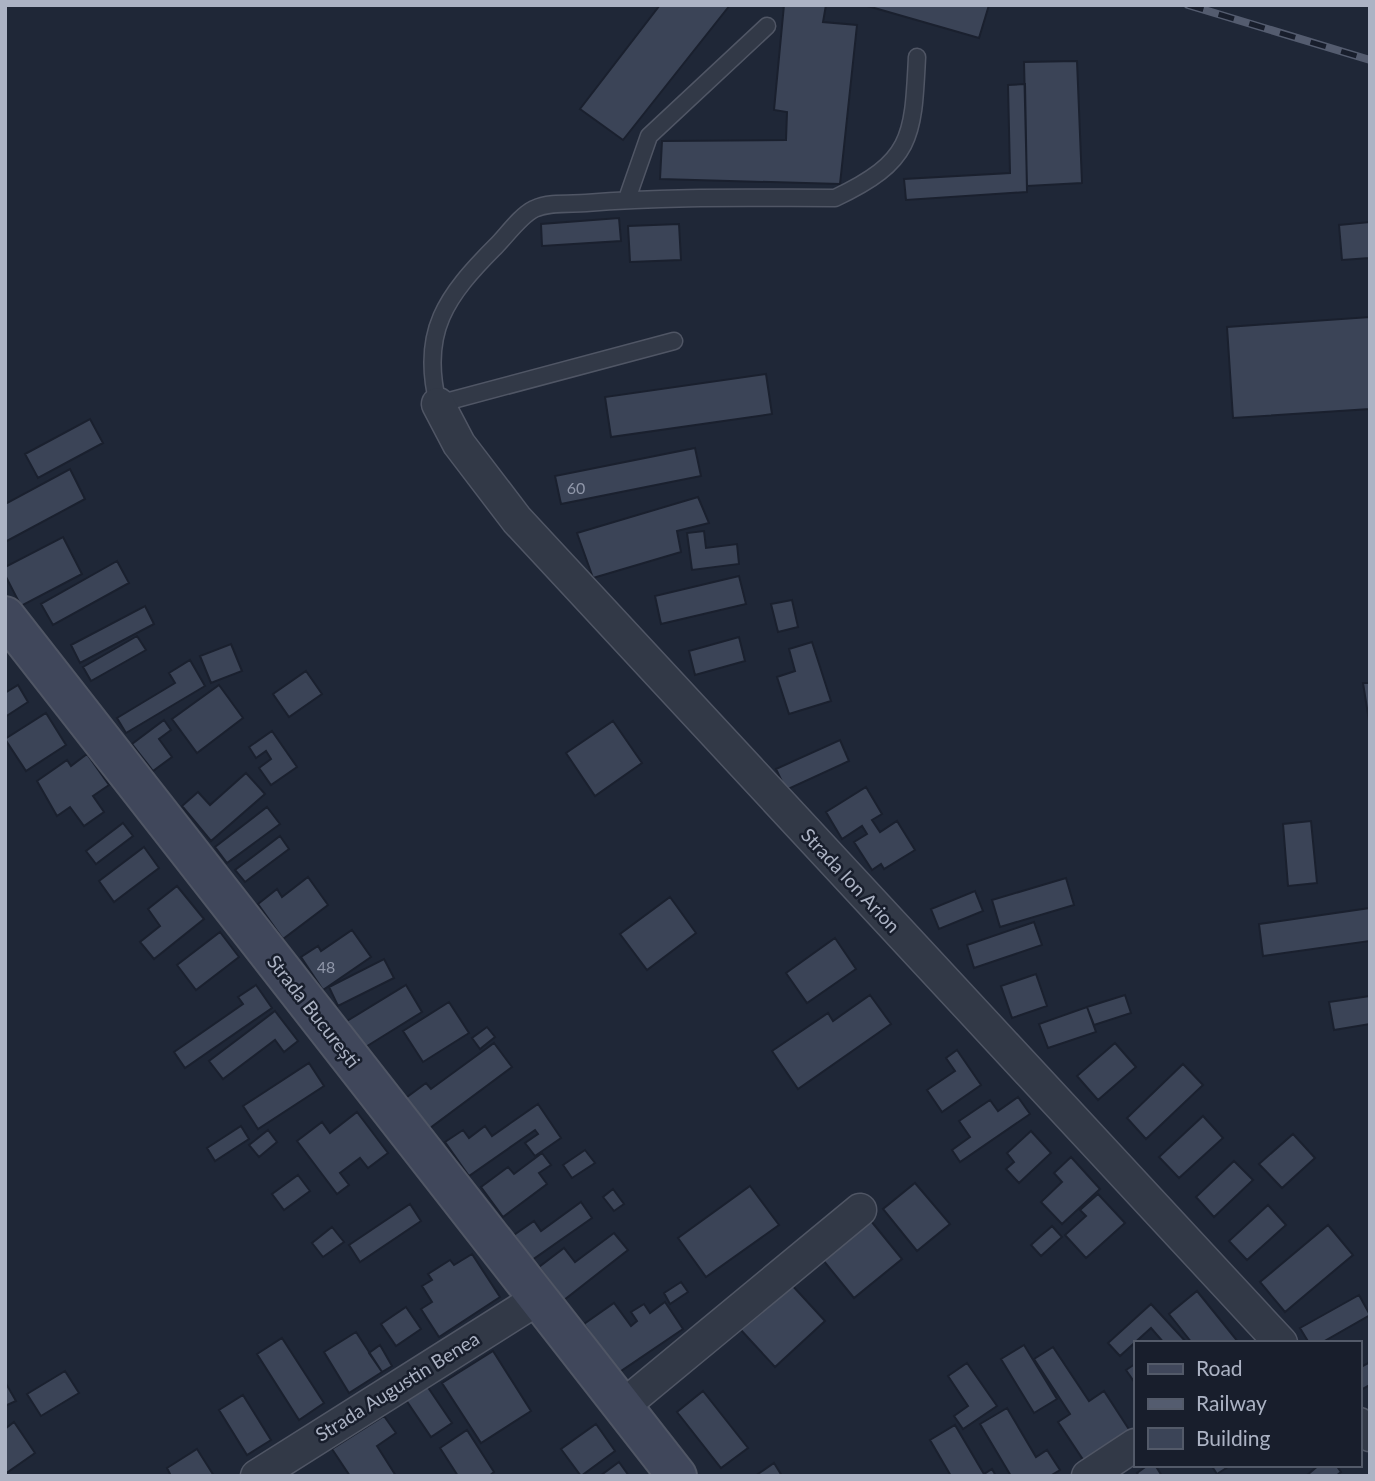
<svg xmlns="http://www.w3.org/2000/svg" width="1375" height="1481" viewBox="0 0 1375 1481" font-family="Lato,sans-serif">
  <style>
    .building { fill: #3b4457; stroke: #1a202e; stroke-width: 2 }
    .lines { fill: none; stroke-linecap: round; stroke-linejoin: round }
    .service-casing { stroke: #505665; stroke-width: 19 }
    .minor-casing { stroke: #505665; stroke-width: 35 }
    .secondary-casing { stroke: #505665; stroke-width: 42 }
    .service { stroke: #323947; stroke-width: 16 }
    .minor { stroke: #323947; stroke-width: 32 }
    .secondary { stroke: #40475b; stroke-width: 38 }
    .rail-casing { stroke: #545c6f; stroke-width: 8 }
    .rail { stroke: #181e2c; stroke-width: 5; stroke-dasharray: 16; stroke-linecap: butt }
    .labels { text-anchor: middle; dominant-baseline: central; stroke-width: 5; stroke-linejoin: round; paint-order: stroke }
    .number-label { font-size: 16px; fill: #9097a9 }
    .street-label { font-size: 19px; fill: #acb3c4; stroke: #181e2c }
  </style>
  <rect width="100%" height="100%" fill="#1f2737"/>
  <!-- building -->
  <path class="building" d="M660,5H730L623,140L580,109Z
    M784,5H826L823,22L857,25L840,184L660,179L662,141L786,140L787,112L774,110Z
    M864,5H989L979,38Z
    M1077,61L1082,183L1027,186L1024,62Z
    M1025,84L1027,192L906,200L904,179L1010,173L1008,85Z
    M619,218L621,241L542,246L541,224Z
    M1370,222V258L1342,260L1339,225Z
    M679,224L681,260L630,262L628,226Z
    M1370,317V409L1233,418L1227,327Z
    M766,374L772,414L611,437L605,397Z
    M90,419L103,443L38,478L25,454Z
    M695,448L701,476L561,504L555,476Z
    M70,469L85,499L5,542V504Z
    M698,497L709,523L677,531L681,552L593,578L577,533Z
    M704,531L706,548L737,544L739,564L692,570L687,533Z
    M63,537L82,574L21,606L5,575V567Z
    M117,561L129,583L53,625L41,604Z
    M739,576L746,604L661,624L655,596Z
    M792,600L798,627L778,632L771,604Z
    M145,606L154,624L80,663L71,645Z
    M137,636L146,650L91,681L83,667Z
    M739,637L745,661L695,675L689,651Z
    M812,642L831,701L789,714L777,677L795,671L789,649Z
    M231,644L242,671L211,683L200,656Z
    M190,660L205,686L126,733L117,718L175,683L169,673Z
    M306,671L322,694L289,717L273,694Z
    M1363,683H1370V727Z
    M18,685L28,702L5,717V693Z
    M219,685L243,718L197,753L172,719Z
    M46,713L66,745L26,771L5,739Z
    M164,720L171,730L159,739L172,757L153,771L132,744Z
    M613,721L642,763L595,796L566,753Z
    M272,731L297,767L271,785L259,768L271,759L266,751L256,758L249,747Z
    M840,740L849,761L786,790L776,769Z
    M87,754L109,785L93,796L104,812L84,826L70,807L57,816L37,781L67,760L71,766Z
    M246,773L265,794L211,841L182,806L198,792L210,805Z
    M866,787L882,814L872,820L880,832L897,821L915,850L884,869L881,864L872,870L854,842L867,834L862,826L842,839L826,812Z
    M267,807L280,824L227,863L215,847Z
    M1311,821L1317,883L1288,886L1283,824Z
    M123,823L133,836L96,864L86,851Z
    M280,836L289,849L245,882L235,870Z
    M144,847L159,868L114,902L99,881Z
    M308,877L328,905L283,939L258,904L277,889L282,897Z
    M1066,878L1074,905L1000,927L992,900Z
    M177,886L204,919L154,959L140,942L160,926L148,909Z
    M975,891L983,911L939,929L931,909Z
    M670,897L696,933L647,970L620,934Z
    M1370,908V941L1263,956L1259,924Z
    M1034,922L1042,945L974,968L967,945Z
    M352,930L371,957L323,990L301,957L318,946L321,951Z
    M220,932L239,957L196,990L177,965Z
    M835,938L856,969L807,1003L786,973Z
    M384,959L394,978L338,1006L329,987Z
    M1036,974L1047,1006L1012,1018L1001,986Z
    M256,985L272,1008L185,1068L174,1052L243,1004L238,997Z
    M406,985L422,1012L364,1048L347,1021Z
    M870,995L891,1024L798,1089L772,1051L828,1013L833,1021Z
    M1125,995L1131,1013L1094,1025L1087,1007Z
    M1370,996V1024L1334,1030L1329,1002Z
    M449,1002L469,1033L423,1062L403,1031Z
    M1087,1007L1096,1032L1048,1048L1039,1024Z
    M275,1011L298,1041L284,1052L275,1040L223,1079L209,1061Z
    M487,1027L495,1037L480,1049L472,1038Z
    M494,1043L512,1067L426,1131L403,1100L426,1083L431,1089Z
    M1115,1043L1136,1067L1098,1100L1077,1076Z
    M957,1050L981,1085L942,1112L927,1090L955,1071L946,1058Z
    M309,1063L324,1086L258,1129L243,1106Z
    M1183,1064L1203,1085L1146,1139L1127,1118Z
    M1018,1097L1030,1114L960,1162L952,1150L970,1137L959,1121L990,1100L998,1111Z
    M538,1104L561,1138L535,1156L525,1143L538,1134L535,1130L469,1176L445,1142L463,1130L469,1138L485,1126L492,1136Z
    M357,1112L388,1153L368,1168L360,1158L340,1173L349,1185L337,1194L297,1141L322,1122L330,1133Z
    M1203,1116L1223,1138L1179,1178L1159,1157Z
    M241,1126L249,1139L215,1161L207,1148Z
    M268,1130L277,1142L259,1157L249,1145Z
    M1031,1131L1051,1153L1019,1183L1006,1169L1014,1162L1007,1153Z
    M1293,1134L1315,1158L1282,1188L1259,1164Z
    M585,1150L595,1163L572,1178L563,1165Z
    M542,1153L551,1165L539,1173L547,1184L503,1217L481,1187L508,1167L514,1174Z
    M1071,1157L1100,1189L1062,1224L1041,1202L1062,1182L1054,1173Z
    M1234,1161L1253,1180L1214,1217L1196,1197Z
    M298,1175L310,1191L284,1210L272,1194Z
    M915,1183L950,1224L917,1251L883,1209Z
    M750,1186L779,1225L706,1277L678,1238Z
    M613,1189L624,1204L614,1211L603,1197Z
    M1098,1194L1125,1223L1086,1258L1065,1235L1086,1216L1080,1210Z
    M581,1202L592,1218L532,1260L514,1235L534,1221L541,1231Z
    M410,1204L421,1221L360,1262L349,1245Z
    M1268,1205L1286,1225L1247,1260L1229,1241Z
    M871,1221L902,1259L854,1298L823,1260Z
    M1328,1225L1353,1255L1285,1312L1260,1282Z
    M1052,1226L1062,1237L1041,1256L1031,1245Z
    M332,1227L344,1242L323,1257L312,1243Z
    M614,1233L628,1250L564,1300L539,1267L564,1248L575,1262Z
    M472,1254L500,1297L439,1337L421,1309L432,1302L422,1286L432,1280L428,1274L450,1260L454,1265Z
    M681,1282L688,1292L670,1304L664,1293Z
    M790,1283L825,1321L775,1367L740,1329Z
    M1197,1291L1239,1343H1192L1169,1314Z
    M1359,1295L1370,1315L1321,1343H1309L1300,1328Z
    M665,1302L683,1329L618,1373L584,1324L614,1303L631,1326L637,1321L631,1312L644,1304L650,1313Z
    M1151,1304L1187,1343H1164L1151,1328L1120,1356L1108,1343Z
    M406,1307L421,1329L396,1346L381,1324Z
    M356,1332L382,1372L349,1393L324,1352Z
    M282,1338L324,1403L299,1420L257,1354Z
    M380,1345L392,1366L382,1372L369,1353Z
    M1024,1345L1057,1399L1034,1413L1001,1359Z
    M1053,1347L1089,1401L1104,1391L1130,1431L1084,1461L1058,1422L1070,1414L1034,1359Z
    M493,1351L531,1411L481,1443L442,1383Z
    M1370,1362V1385L1359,1391V1368Z
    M967,1363L997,1406L963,1429L954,1416L968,1406L948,1376Z
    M1135,1364V1383L1126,1370Z
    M65,1371L79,1393L41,1416L27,1394Z
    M5,1382L16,1401L5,1406Z
    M427,1386L452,1423L431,1437L406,1400Z
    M703,1391L748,1448L721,1468L677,1412Z
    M243,1395L271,1440L247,1455L219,1410Z
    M1007,1408L1036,1457L1047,1450L1060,1470L1050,1476H1011L980,1424Z
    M384,1416L396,1433L377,1446L396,1476H350L332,1449Z
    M14,1422L35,1453L5,1474V1429Z
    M596,1424L615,1451L581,1476L561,1449Z
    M955,1425L984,1474L992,1469L996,1476H951L930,1440Z
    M467,1430L494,1472L489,1476H458L440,1448Z
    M197,1449L214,1476H171L167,1468Z
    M619,1462L629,1476H600Z
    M774,1463L782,1476H755Z
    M1148,1465H1155L1162,1476H1139L1137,1473Z
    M1211,1465H1231L1217,1474Z
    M1319,1465H1336L1341,1472L1336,1476H1306Z"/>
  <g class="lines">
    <!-- service casing -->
    <g class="service-casing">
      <path id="service" d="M627,199L649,136L767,26
        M674,341L438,404C420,332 446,296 496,246C507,235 520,216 534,209C549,202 570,204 586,203C669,196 753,198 835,198C913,161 913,137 917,57"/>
    </g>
    <!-- minor casing -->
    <g class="minor-casing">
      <path id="minor" d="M438,404L459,444L517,520L1281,1343
        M623,1406L860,1210
        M1359,1424L1370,1435
        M257,1476L539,1298
        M1088,1476L1135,1445"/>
    </g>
    <!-- secondary casing -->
    <g class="secondary-casing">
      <path id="secondary" d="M5,616L677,1476"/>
    </g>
    <!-- service -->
    <use href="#service" class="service"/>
    <!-- minor -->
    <use href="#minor" class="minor"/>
    <!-- secondary -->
    <use href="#secondary" class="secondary"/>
    <!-- rail casing -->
    <g class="rail-casing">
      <path id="rail" d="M1188,5L1370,60"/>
    </g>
    <!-- rail -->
    <use href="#rail" class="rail"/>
  </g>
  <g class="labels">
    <!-- number labels -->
    <g class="number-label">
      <text x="576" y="487">60</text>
      <text x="326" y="966">48</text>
    </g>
    <!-- street labels -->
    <g class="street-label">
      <text transform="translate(851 880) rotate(47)">Strada Ion Arion</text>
      <text transform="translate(314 1011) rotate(52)">Strada București</text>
      <text transform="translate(397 1386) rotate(-32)">Strada Augustin Benea</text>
    </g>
  </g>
  <!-- border -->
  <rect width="1375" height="1481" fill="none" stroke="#acb3c4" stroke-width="14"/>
  <!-- legend -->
  <rect x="1134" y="1341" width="228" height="126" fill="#181e2c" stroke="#535a69" stroke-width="2"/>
  <rect x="1148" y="1364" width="35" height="10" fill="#40475b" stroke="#535a69" stroke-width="2"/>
  <text x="1196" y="1376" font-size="21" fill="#acb3c4">Road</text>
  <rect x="1148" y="1399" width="35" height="10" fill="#545c6f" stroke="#535a69" stroke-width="2"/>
  <text x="1196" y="1411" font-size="21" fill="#acb3c4">Railway</text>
  <rect x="1148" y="1428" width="35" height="21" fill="#3b4457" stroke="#535a69" stroke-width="2"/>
  <text x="1196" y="1446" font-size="21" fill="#acb3c4">Building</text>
</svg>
